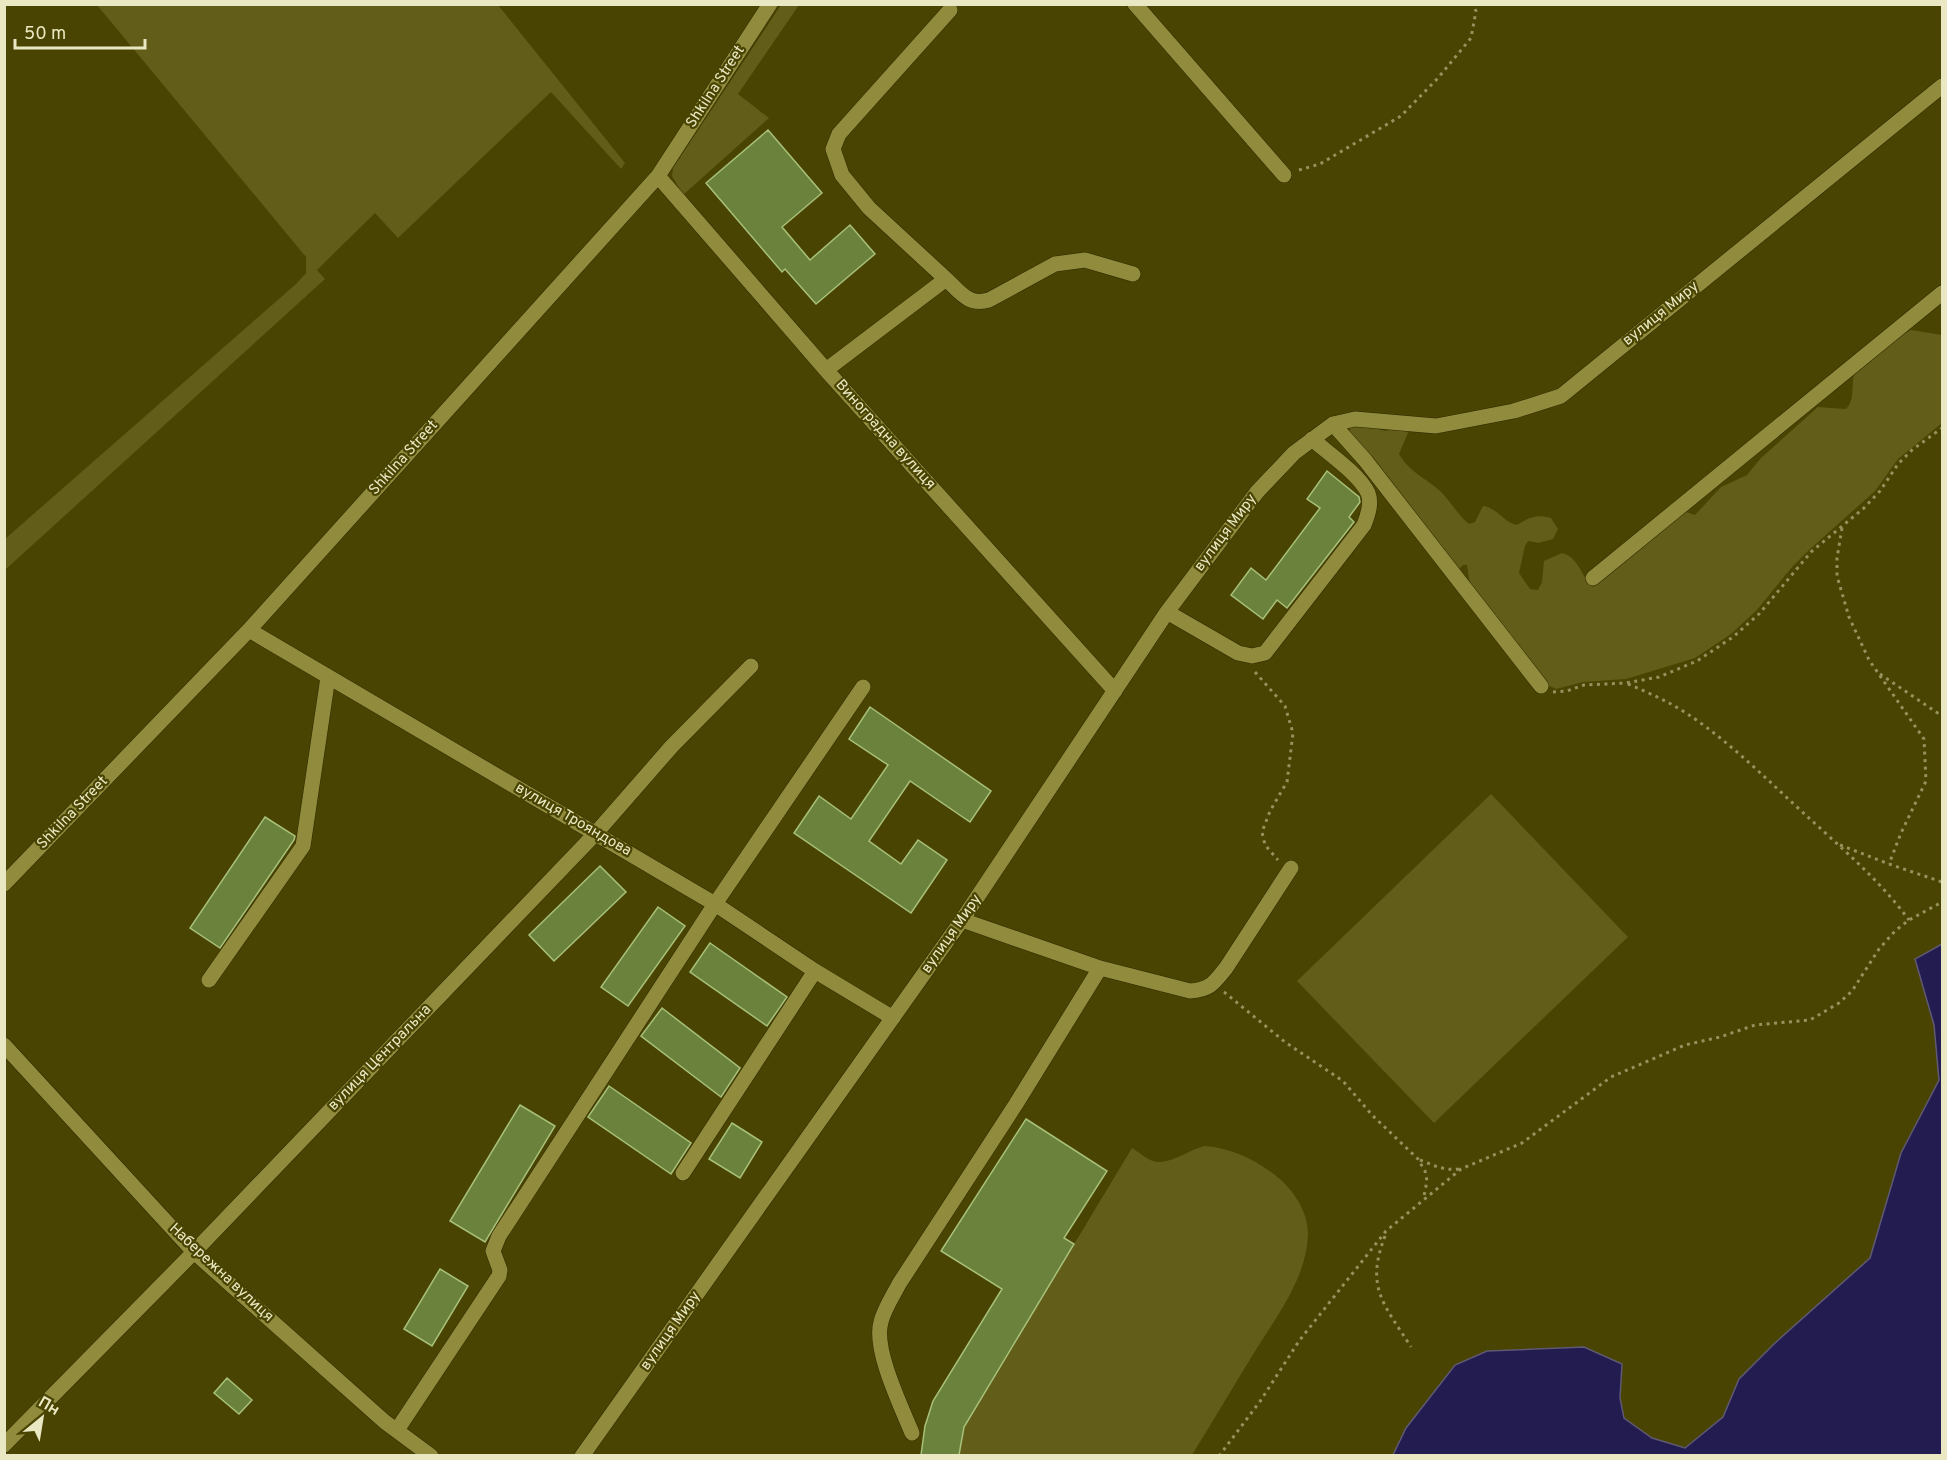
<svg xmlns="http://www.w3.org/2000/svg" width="1947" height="1460" viewBox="0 0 1947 1460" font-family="Overpass,sans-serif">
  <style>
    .green { fill: #625d18 }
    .water { fill: #231c51; stroke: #5f5973; stroke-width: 1.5 }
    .building { fill: #6b823c; stroke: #a8c17a; stroke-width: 1.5 }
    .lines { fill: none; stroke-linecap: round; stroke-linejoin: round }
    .minor-casing { stroke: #2e2a00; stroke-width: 16 }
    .path { stroke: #96925d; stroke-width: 3; stroke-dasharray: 3 4.5; stroke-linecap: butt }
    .minor { stroke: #918b3d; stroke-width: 15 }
    .labels { text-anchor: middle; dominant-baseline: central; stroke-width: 4.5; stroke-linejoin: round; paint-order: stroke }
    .street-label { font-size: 15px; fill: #eae8c2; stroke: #494401 }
  </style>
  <rect width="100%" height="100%" fill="#494401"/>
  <!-- green -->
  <path class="green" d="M97,5H498L625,163L621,169L551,92L398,238L375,213L317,270L325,279L5,570V539L296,284L306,273V257Z
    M781,5H799L738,94L769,118L683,195L672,176L673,168Z
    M1911,330L1942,335V423L1898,459L1875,491L1809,550L1792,567L1756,611L1731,634L1695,658L1626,679L1583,682L1556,689L1543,683L1470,586L1467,565H1463L1458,570L1349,435L1350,427L1355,424L1386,431L1399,427L1406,428L1408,433L1399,454C1410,473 1425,477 1441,492C1451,502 1458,515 1469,524L1475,522L1483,506C1498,508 1503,522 1517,525C1529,517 1537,514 1551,518L1558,529L1553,539L1539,543L1528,541L1525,546L1519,573L1530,589L1538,590L1542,582L1544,561L1562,553C1579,557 1581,577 1593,587L1686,512L1695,515L1721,487L1747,475L1761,458L1818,407L1846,409C1855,400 1851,387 1854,375L1899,337Z
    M1491,794L1628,937L1434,1123L1297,981Z
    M1205,1146C1231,1148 1254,1159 1275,1175C1293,1189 1308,1211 1308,1234C1307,1278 1276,1317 1254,1353C1233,1387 1213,1421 1192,1455L959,1456L964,1427L1132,1148C1139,1152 1146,1159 1153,1161C1170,1166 1189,1149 1205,1146Z"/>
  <!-- water -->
  <path class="water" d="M1942,944V1455H1393L1406,1428L1455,1365L1487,1351L1584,1347L1622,1364L1620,1398L1624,1418L1652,1438L1685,1448L1723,1417L1739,1379L1775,1343L1870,1258L1901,1153L1939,1080L1934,1025L1915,959Z"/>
  <!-- building -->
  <path class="building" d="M768,130L822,193L782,227L810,260L850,225L875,254L816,304L785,269L782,272L706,183Z
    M1327,471L1359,497L1360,502L1349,517L1354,522L1287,608L1277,600L1263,619L1231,595L1251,568L1266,580L1320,508L1307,499Z
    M870,707L991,791L970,822L910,781L869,841L901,864L918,840L947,860L911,913L794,833L819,796L851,819L888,765L849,739Z
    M265,817L295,836L294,840L220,948L190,928Z
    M600,866L626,892L554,961L529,935Z
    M658,907L685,926L628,1006L601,987Z
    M710,943L787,997L767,1026L690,972Z
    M662,1008L740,1068L721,1097L641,1036Z
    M609,1086L691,1143L671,1174L588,1117Z
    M520,1105L555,1126L485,1242L450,1221Z
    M1026,1119L1107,1171L1064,1238L1074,1244L964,1427L959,1455H921L925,1426L933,1401L1002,1289L941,1251Z
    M732,1123L762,1142L740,1178L709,1159Z
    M440,1269L468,1286L432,1346L404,1329Z
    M227,1378L252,1400L239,1414L214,1393Z"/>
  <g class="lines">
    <!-- minor casing -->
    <g class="minor-casing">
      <path id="minor" d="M1135,4L1284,175
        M658,176L826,370L1115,691
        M946,279L869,208L842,175L833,149L839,134L950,10
        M826,370L946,279C960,292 968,306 989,300L1055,264L1085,260L1133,274
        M1333,424L1355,419L1436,426L1514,411L1561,396L1942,86
        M1593,578L1942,293
        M1167,612L1238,653L1252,656L1265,653L1364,525C1368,515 1372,503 1368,493C1359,474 1328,453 1312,439
        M249,630L715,904L815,971L893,1018
        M4,884L249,630L658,176L770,4
        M962,920L1100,968L1190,991C1210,990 1214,983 1226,968L1291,868
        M209,980L303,846L328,677
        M4,1045L194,1252L385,1422L431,1456
        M683,1173L815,971
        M397,1430L499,1276L500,1270L493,1251L499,1236L715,904L863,687
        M912,1433C901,1406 873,1349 881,1322C884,1309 893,1296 899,1284L1016,1104L1100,968
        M4,1445L194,1252L596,833L672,746L751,666
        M582,1456L962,920L1167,612L1257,492L1294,453L1333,424L1365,460L1541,686"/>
    </g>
    <!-- path -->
    <path class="path" d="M1299,170L1320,164L1401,116L1438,78L1471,38L1476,11L1472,4
      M1842,528L1837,558V576L1849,617L1869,660L1924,739L1926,781L1901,833L1889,864
      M1255,672L1285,706L1293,733L1287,782L1270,811L1262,832L1265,845L1278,860
      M1880,674L1942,716
      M1628,684C1642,690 1656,696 1669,703C1718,729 1769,782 1810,819C1845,851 1881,882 1909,920
      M1553,692L1567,691L1584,685L1626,683L1659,677L1697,661L1733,637L1759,614L1811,552L1864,508L1880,491L1898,464L1912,450L1942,428
      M1840,845L1889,864L1942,882
      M1224,992L1285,1042L1343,1081L1372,1115L1418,1159L1425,1171L1427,1181L1424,1196
      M1420,1160C1433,1165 1444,1171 1459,1169
      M1385,1236C1365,1288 1384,1304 1411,1347
      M1219,1456L1261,1400L1299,1341L1386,1231L1461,1169L1522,1143L1611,1077L1685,1045L1720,1037L1755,1025L1810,1020L1839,1003L1852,991L1879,949L1895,931L1909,920L1942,902"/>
    <!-- minor -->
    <use href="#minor" class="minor"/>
  </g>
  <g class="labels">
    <!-- street labels -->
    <g class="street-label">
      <text transform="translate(716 87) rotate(-57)">Shkilna Street</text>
      <text transform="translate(1661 314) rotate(-39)">вулиця Миру</text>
      <text transform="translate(885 435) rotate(48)">Виноградна вулиця</text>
      <text transform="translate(404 458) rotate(-48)">Shkilna Street</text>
      <text transform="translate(1226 533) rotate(-53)">вулиця Миру</text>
      <text transform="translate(73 813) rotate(-46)">Shkilna Street</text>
      <text transform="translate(573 820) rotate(30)">вулиця Трояндова</text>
      <text transform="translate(952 934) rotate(-55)">вулиця Миру</text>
      <text transform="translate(380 1058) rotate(-46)">вулиця Центральна</text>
      <text transform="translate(221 1273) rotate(43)">Набережна вулиця</text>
      <text transform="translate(671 1331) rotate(-55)">вулиця Миру</text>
    </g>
  </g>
  <!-- border -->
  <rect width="1947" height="1460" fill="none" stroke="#eae8c2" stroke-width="12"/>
  <!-- north arrow -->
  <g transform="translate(42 1418) rotate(30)" stroke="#494401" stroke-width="4.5" paint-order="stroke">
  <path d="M0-4.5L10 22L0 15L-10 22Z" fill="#eae8c2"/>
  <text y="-9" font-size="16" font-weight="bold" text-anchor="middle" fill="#eae8c2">Пн</text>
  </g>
  <!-- scale -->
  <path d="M15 39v9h130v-9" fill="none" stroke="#eae8c2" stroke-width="3"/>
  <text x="24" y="39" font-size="18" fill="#eae8c2" stroke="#494401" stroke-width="4.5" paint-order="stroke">50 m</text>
</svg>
